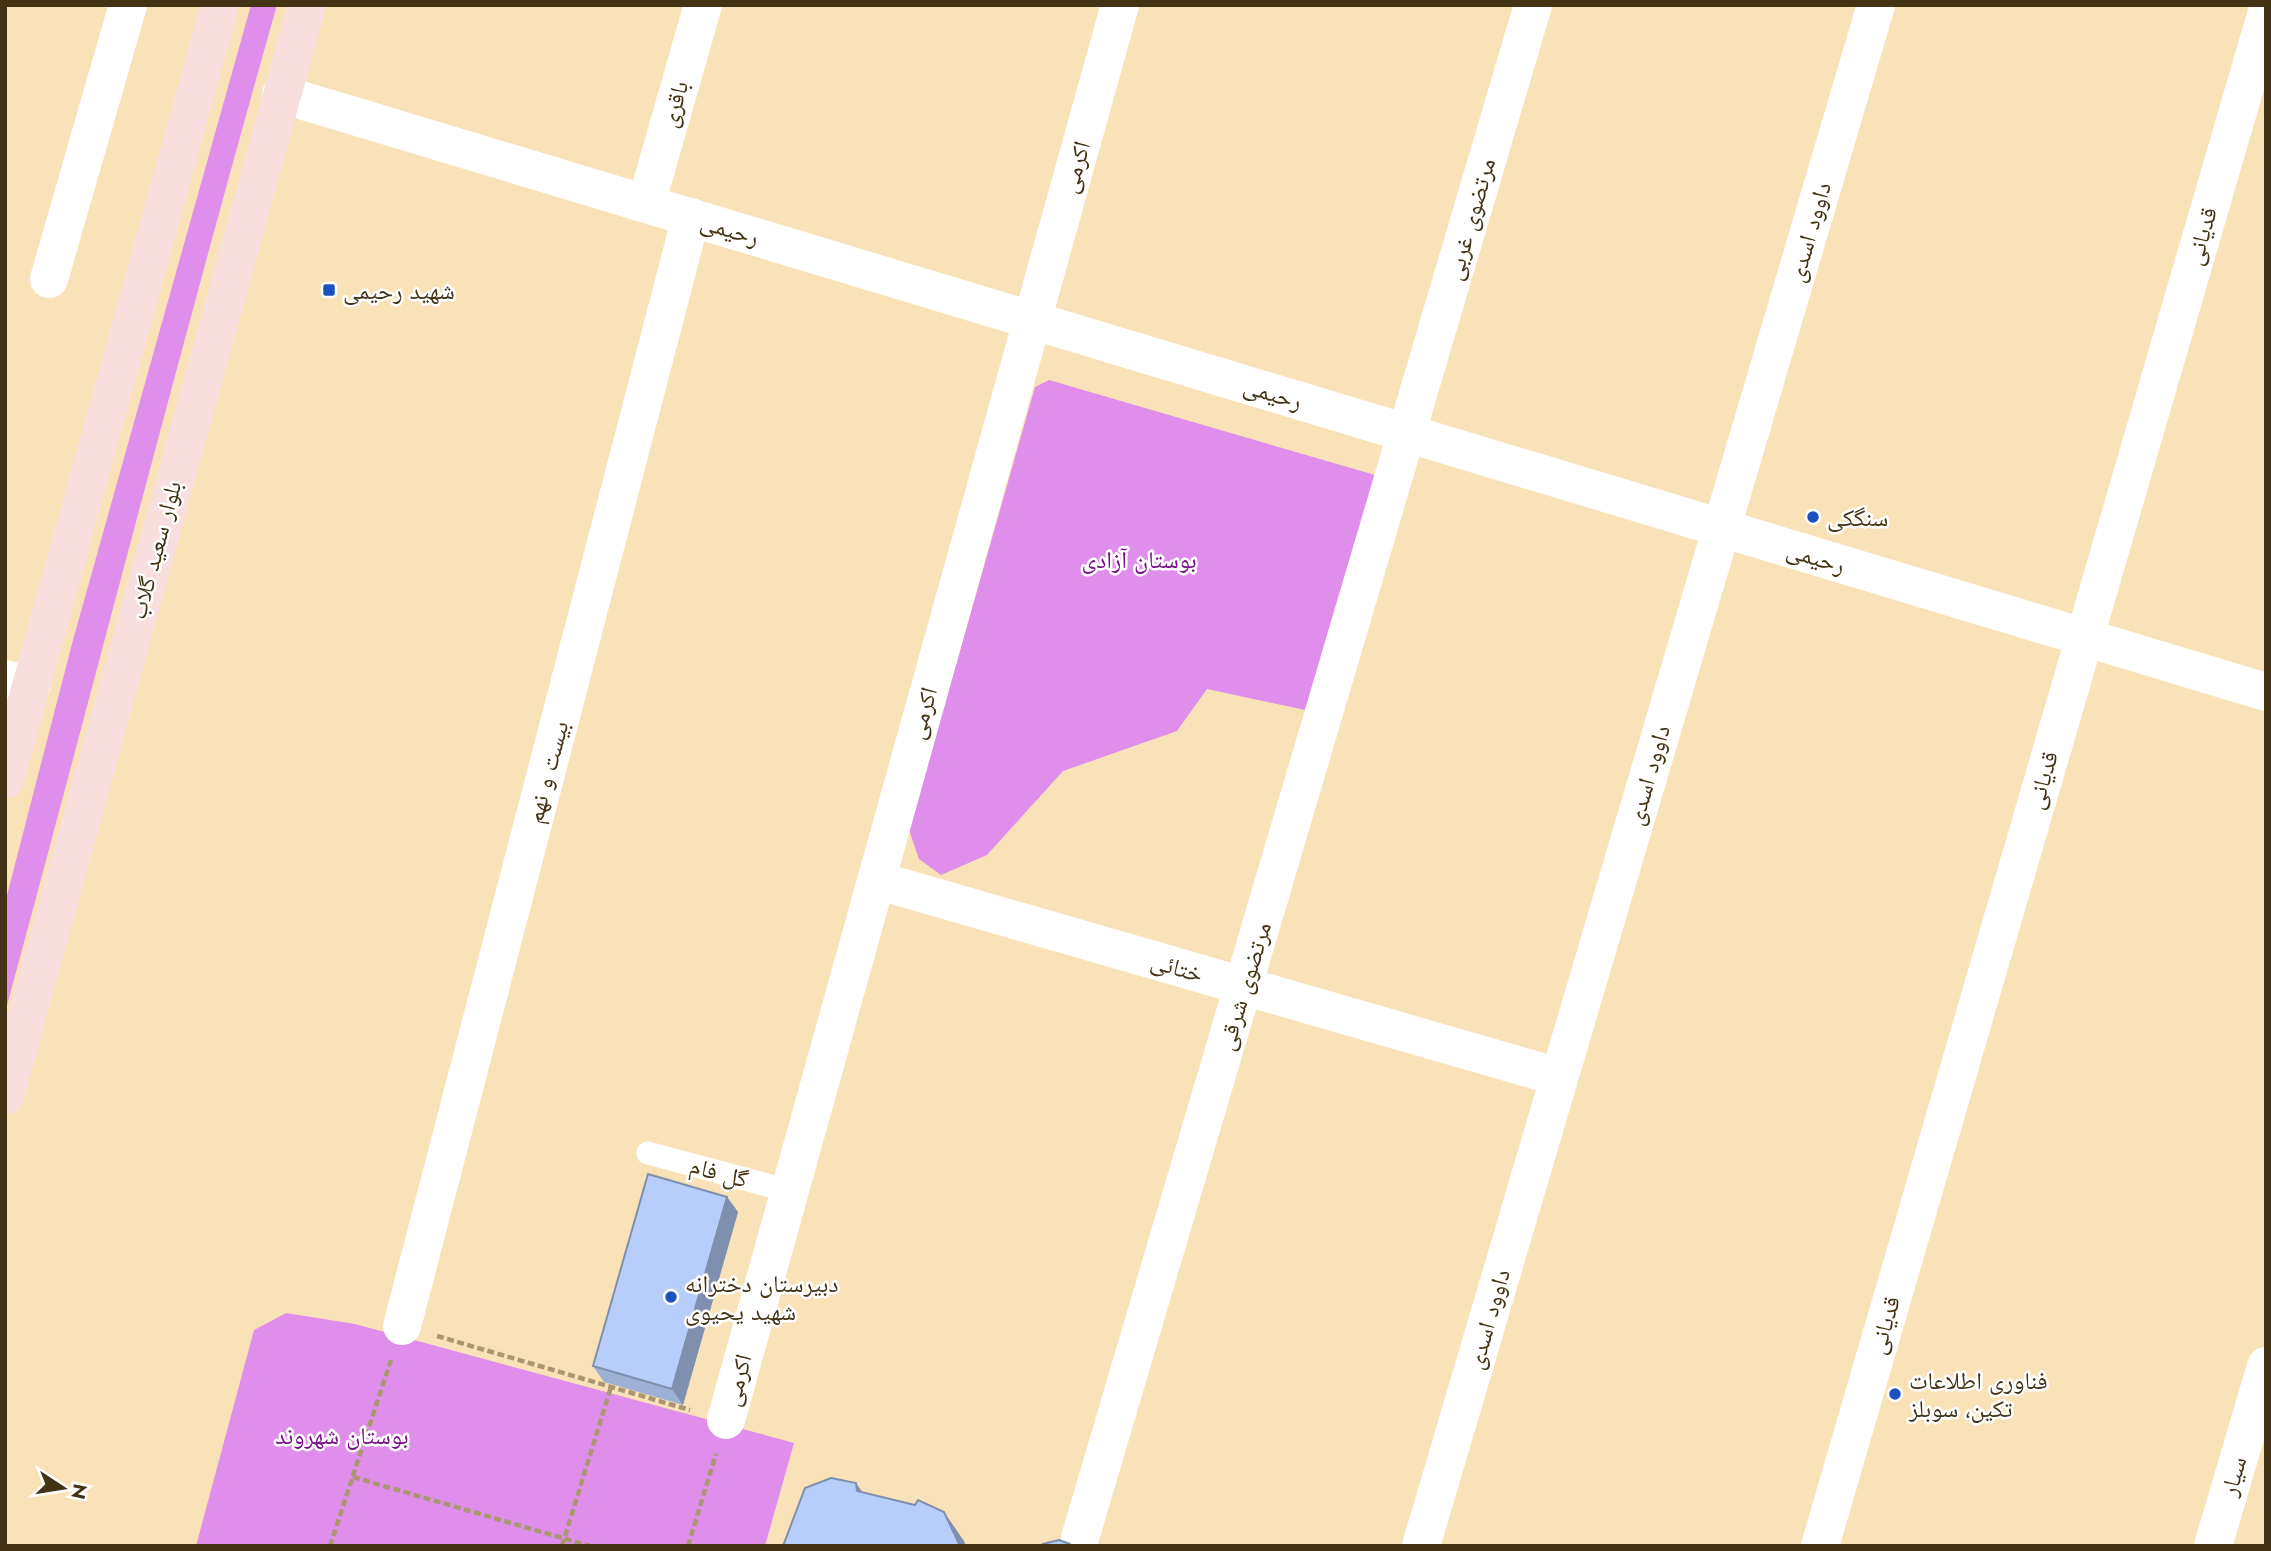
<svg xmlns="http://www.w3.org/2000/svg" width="2271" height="1551" viewBox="0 0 2271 1551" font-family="Jost,'Noto Naskh Arabic',sans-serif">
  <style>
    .green { fill: #df8feb }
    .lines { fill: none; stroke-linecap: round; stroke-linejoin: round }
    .path { stroke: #ab9671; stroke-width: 4.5; stroke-dasharray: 7 3.5; stroke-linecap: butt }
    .service { stroke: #fff; stroke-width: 23 }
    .minor { stroke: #fff; stroke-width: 38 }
    .tertiary { stroke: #fff; stroke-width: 38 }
    .secondary { stroke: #f8dedd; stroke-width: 38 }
    .wall { fill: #9db1d6 }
    .shaded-wall { fill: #7f90ae }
    .building { fill: #b6cef9; stroke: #7f90ae; stroke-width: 2 }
    .poi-dot { fill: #1b52bf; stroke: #fff; stroke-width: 2.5 }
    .labels { text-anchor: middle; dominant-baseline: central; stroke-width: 5; stroke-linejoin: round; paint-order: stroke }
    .street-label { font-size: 24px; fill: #433314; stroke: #fff }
    .poi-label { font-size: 24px; fill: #433314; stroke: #fff; text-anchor: start }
    .park-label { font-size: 24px; fill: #7a0d8a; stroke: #fff }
  </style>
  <rect width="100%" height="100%" fill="#fae2b8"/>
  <!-- green -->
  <path class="green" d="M251,5H277C182,340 96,677 5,1013V903L73,640Z
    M1049,380L1375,475L1310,711L1207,689L1177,731L1063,771L987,855L941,875L919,859L909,830L1035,387Z
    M286,1313L355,1324L794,1443L765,1546H196L254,1330Z"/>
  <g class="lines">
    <!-- path -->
    <path class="path" d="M437,1336L690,1410
      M353,1477L590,1546
      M330,1546L391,1360
      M562,1546L611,1387
      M688,1546L716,1454"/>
    <!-- service -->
    <path class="service" d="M648,1153L789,1191"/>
    <!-- minor -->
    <path class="minor" d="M646,204L703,5
      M49,279L128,5
      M876,880L1559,1077
      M402,1326L691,217
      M726,1420L1120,5
      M1080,1538L1533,5
      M1421,1546L1876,5
      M1820,1546L2266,15
      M2213,1546L2266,1366"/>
    <!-- tertiary -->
    <path class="tertiary" d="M281,94L2266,692
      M5,679L32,685"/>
    <!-- secondary -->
    <path class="secondary" d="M5,780L220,5
      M5,1096L307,5"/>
  </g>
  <!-- wall -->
  <path class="wall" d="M727,1197L738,1212L683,1405L604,1382L593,1366Z"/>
  <!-- shaded-wall -->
  <path class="shaded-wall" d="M727,1197L738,1212L683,1405L672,1389Z
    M856,1483L876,1511L857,1491Z
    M944,1512L964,1541L966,1546H960Z"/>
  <!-- building -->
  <path class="building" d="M648,1174L727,1197L672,1389L593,1366Z
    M831,1478L856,1483L857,1491L915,1505L918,1500L944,1512L960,1546H783L805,1488Z
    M1059,1540L1070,1544L1071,1546H1040L1043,1544Z"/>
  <!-- markers -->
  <g class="poi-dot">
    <rect x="322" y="283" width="14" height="14" rx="3.5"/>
    <circle cx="1813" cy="517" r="7"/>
    <circle cx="671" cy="1297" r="7"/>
    <circle cx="1895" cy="1394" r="7"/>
  </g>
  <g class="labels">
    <!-- street labels -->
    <g class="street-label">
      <text transform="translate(674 104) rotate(-74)">باقری</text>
      <text transform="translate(1075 167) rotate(-74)">اکرمی</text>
      <text transform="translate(1470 219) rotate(-74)">مرتضوی غربی</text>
      <text transform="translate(730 229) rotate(17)">رحیمی</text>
      <text transform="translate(1809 232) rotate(-74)">داوود اسدی</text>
      <text transform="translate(2201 236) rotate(-74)">قدیانی</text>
      <text transform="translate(1273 393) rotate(17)">رحیمی</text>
      <text transform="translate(155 550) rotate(-75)">بلوار سعید گلاب</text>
      <text transform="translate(1816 557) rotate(17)">رحیمی</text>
      <text transform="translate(922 713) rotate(-74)">اکرمی</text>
      <text transform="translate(547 772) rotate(-75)">بیست و نهم</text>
      <text transform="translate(1648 775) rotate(-74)">داوود اسدی</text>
      <text transform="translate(2042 780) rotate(-74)">قدیانی</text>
      <text transform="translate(1177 967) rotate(16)">ختائی</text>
      <text transform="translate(1244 986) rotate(-73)">مرتضوی شرقی</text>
      <text transform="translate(719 1172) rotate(15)">گل فام</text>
      <text transform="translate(1488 1319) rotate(-74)">داوود اسدی</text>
      <text transform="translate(1884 1325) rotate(-74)">قدیانی</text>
      <text transform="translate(737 1380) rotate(-75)">اکرمی</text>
      <text transform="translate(2233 1476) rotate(-74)">سیار</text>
    </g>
    <!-- poi labels -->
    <g class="poi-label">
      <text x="343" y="290">شهید رحیمی</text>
      <text x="1827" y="517">سنگکی</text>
      <text x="685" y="1283">دبیرستان دخترانه<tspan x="685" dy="28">شهید یحیوی</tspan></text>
      <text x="1909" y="1380">فناوری اطلاعات<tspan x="1909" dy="28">تکین، سوبلز</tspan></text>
    </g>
    <!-- park labels -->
    <g class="park-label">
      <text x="1139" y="559">بوستان آزادی</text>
      <text x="342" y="1435">بوستان شهروند</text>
    </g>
  </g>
  <!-- border -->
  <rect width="2271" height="1551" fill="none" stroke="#433314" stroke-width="14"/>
  <!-- north arrow -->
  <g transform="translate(63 1488) rotate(102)" stroke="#ffffff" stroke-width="5" paint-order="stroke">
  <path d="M0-5L12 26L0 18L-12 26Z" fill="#433314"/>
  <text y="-10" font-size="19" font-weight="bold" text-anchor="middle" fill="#433314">N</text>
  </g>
</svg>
